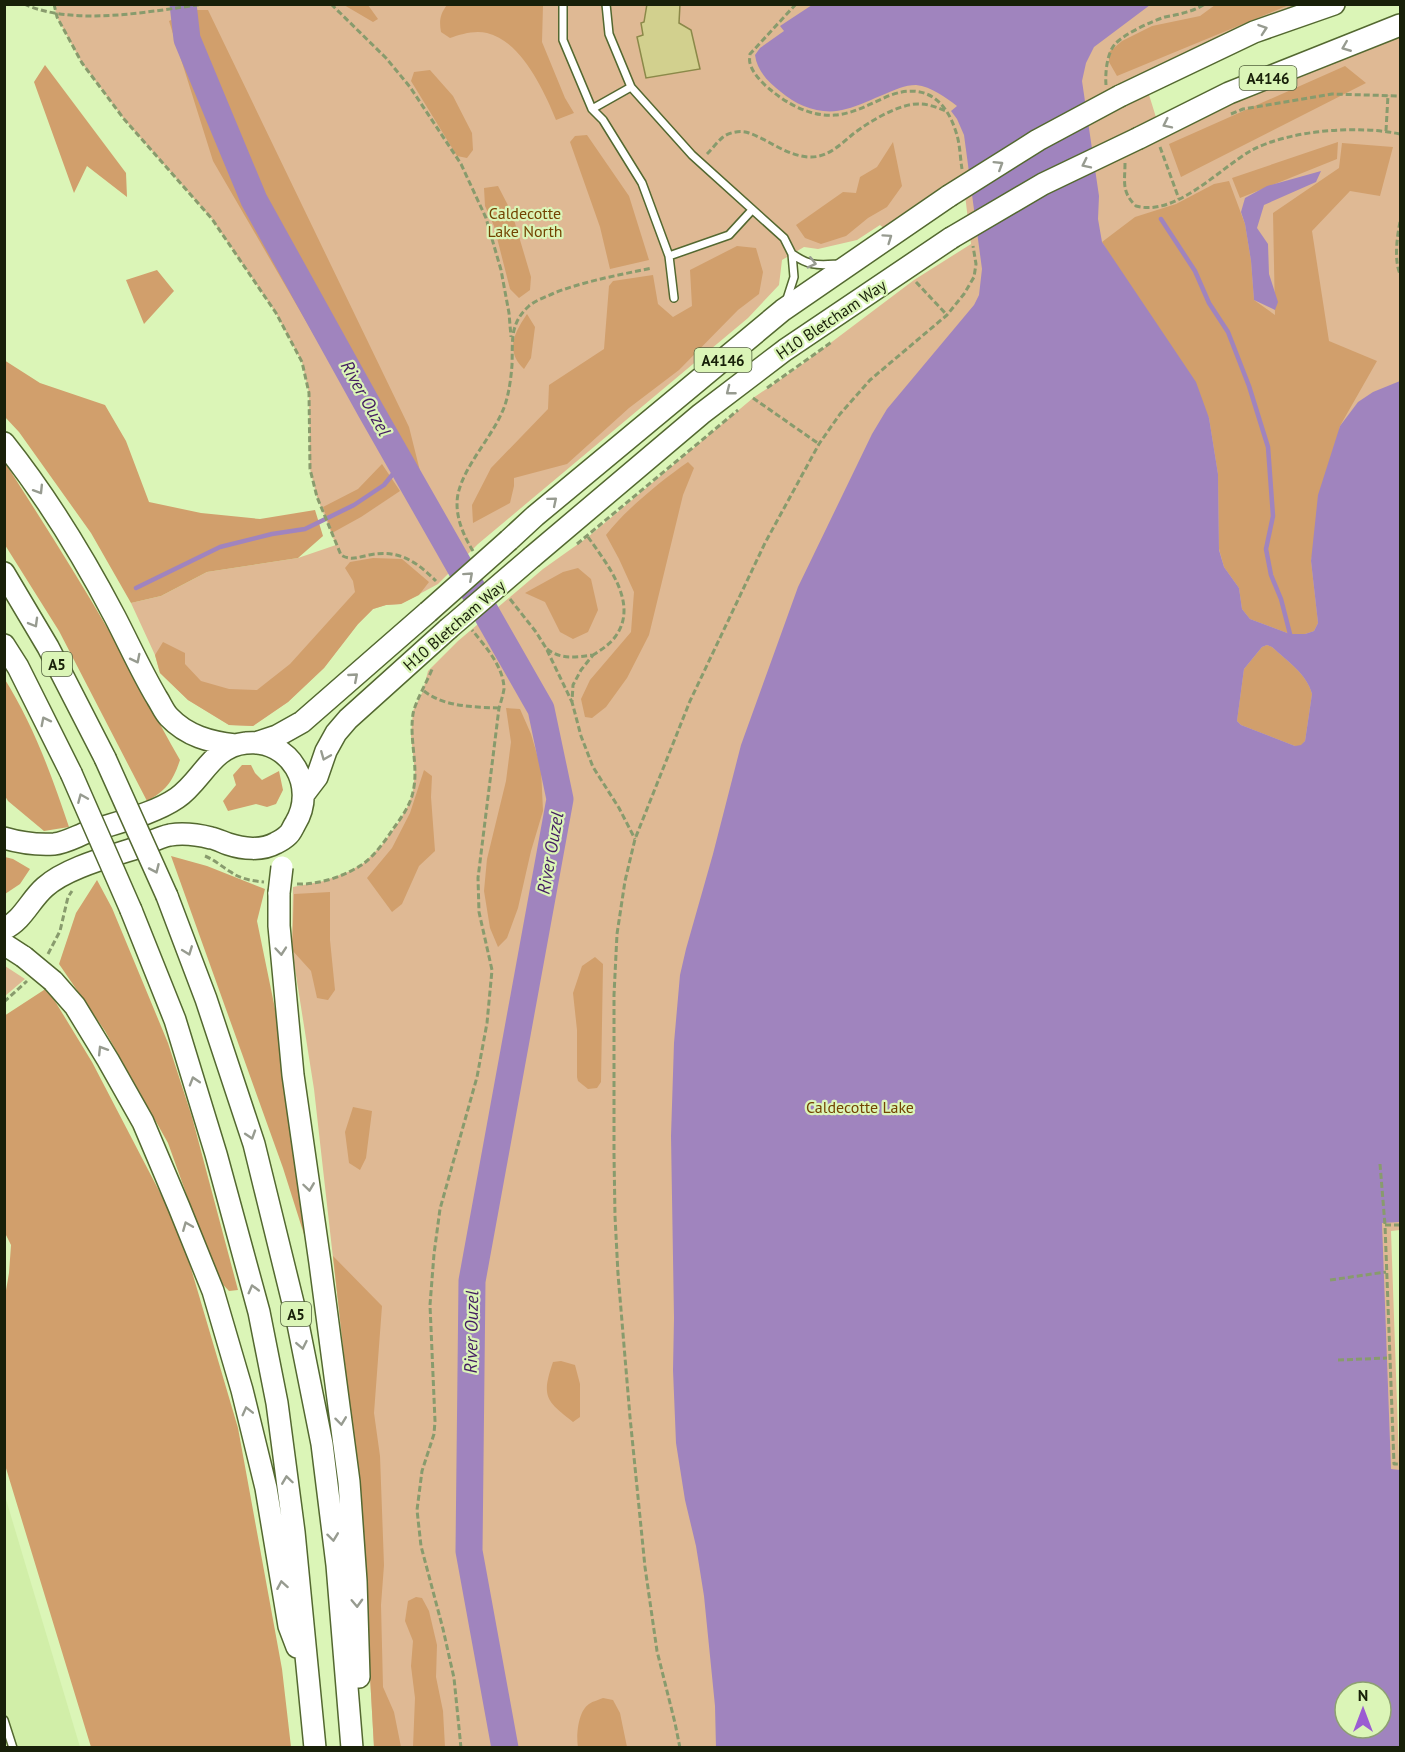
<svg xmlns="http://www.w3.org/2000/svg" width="1405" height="1752" viewBox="0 0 1405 1752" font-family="'PT Sans',sans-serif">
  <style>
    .built { fill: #d1eea8 }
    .green { fill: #dfb994; fill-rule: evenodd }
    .forest { fill: #d19f6c }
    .water { fill: #a084be; fill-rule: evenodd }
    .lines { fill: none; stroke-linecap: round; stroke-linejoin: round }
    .stream { stroke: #a084be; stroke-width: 4.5 }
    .river { stroke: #a084be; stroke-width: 27 }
    .building { fill: #d2d08e; stroke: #8b8949; stroke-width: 1.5 }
    .service-casing { stroke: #536830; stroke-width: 10 }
    .trunk-casing { stroke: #536830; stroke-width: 24 }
    .path { stroke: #889b6d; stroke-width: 3; stroke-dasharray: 6 3; stroke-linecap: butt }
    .service { stroke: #fff; stroke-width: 7 }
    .trunk { stroke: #fff; stroke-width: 21 }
    .trunk-bridge-casing { stroke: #536830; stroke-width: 24; stroke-linecap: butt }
    .trunk-bridge { stroke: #fff; stroke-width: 21 }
    .oneway { stroke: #979b90 }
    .labels { text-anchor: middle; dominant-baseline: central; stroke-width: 4.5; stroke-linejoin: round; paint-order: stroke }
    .shield { fill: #dbf5b7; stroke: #52603d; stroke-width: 1.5 }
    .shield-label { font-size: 15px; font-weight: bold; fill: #182009 }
    .park-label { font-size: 16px; fill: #734402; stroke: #dbf5b7 }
    .street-label { font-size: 16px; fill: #182009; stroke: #dbf5b7 }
    .water-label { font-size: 18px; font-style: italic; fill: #421b61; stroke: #dbf5b7 }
  </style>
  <rect width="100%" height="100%" fill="#dbf5b7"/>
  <!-- built -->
  <path class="built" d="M5,1496L80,1747H5Z"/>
  <!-- green -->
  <path class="green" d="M54,5H1334L1146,85L1159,127L1400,25V1230L1391,1231L1399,1461H1400V1747H374L360,1498L314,1089L292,950L293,887L324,881L348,872L364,863L382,845L398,823L408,806L413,791L415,772L411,736L413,711L423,691L428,671L458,641L543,569L588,537L753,398L796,369L914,280L971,244L964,187L892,235L880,225L857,240L818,249L804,247L782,260L779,285L748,318L478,544L438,584L401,604L386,605L373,609L358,624L324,668L288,702L253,726L229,725L188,700L160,673L155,655L131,603L161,596L207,572L298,558L336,545L317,497L310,469L309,393L302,362L276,313L212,219L124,119L82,63L57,17ZM1345,1692H1381V1728H1345Z
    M5,966L25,979L5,996Z"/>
  <!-- forest -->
  <path class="forest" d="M344,5H368L378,19L373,22Z
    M447,5H543L542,42L565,98L574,113L556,120C544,90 521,41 487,33C475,30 461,34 450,38L441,32C439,21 440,14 447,5Z
    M1215,5H1289L1117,76L1109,62V52L1122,41L1152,26L1200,16Z
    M192,10H208L409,427L424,487L386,459L213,161L169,21Z
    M45,65L126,173L127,197L87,166L74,193L34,82Z
    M1345,66L1366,83L1181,177L1169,144Z
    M430,70L453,96L472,133L473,150L467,158L457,156L411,81L414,72Z
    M587,135L629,196L649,260L610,269L600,227L570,142L575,136Z
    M893,142L902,186L887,207L868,218L846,236L821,244L805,238L796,225L843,192L856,193L860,177L877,167Z
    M1338,142L1337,159L1240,198L1232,178Z
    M1342,143L1393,147L1380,196L1350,191L1312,231L1329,341L1377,361L1340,426L1311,561L1318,623L1314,631L1305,634H1290L1250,619L1242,609L1239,588L1224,567L1219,549L1218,474L1209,418L1102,242L1135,217L1176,204L1214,184L1229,181L1245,224L1251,261L1254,300L1275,315L1273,213L1339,168Z
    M498,186L512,213L531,277L530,290L519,298L510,289L494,226L485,206L484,188Z
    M737,246L756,248L763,272L759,294L738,310L679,370L629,408L567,464L514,478V486L510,503L473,523L472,505L491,468L548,409L549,385L604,349L609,286L613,281L653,275L658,304L673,317L692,306L690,270Z
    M157,270L174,291L144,324L126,280Z
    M527,314L535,327L531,358L524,369C505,351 514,333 527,314Z
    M4,360L40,383L105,405L126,441L149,502L201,513L260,519L315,510L323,536L298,558L207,572L161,596L131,603L91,533L19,432L5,417Z
    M4,461C41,519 78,577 112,636C136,677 156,719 180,760C173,781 166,791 147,801L59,631L5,545Z
    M688,462L694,468L683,495L649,635L627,678L606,707L592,718L585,717L581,699L590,680L631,632L634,592L619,559L606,535C625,510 662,480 688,462Z
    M382,464L400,491L361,517L332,533L323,507L358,489Z
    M373,558L402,559L429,582L419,595L401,604L386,605L373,609L358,624L324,668L288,702L253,726L229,725L188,700L160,673L155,655L163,642L185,653V664L201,681L229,689L257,690L290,664L355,592L353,581L345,568L350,562Z
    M578,568L591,579L598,610L588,632L573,639L560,632L545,602L525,593L563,572Z
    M1267,645L1272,647C1287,661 1307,674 1312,694L1305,741L1301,746H1295L1241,725L1237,721L1244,669L1262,647Z
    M4,678C33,724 52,776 69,827L44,831L8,801L5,796Z
    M506,708L520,709L531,734L541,768L543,811L531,851L518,908L507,938L498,947L490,928L484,891L487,859L506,781L511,742Z
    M242,765H251L255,773L262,780L279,771L283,790L276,804L267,807L256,804L228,811L223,801L236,785L233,775Z
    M424,770L432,776L431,797L435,851L419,866L402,904L392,912L367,878L392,848L410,813Z
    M171,856L207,866L265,889L257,921L280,1033L308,1247L283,1168Z
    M5,857L13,859L30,869L20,884L5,894Z
    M97,880L112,908L168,1043L192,1117L238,1290L229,1291L216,1277L168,1143L105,1031L59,964L76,913Z
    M330,892V940L335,990L328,1000L317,998L311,971L292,950L294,894Z
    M595,957L603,964L601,1082L597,1088L588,1089L578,1081L577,1077V1030L573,993L582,966Z
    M47,988L92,1062L180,1231L238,1428L282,1669L291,1747H91L5,1465V1296L9,1273L11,1245L4,1231V1016Z
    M353,1107L372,1111L366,1158L360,1170L349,1163L345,1132Z
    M333,1256L382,1306L374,1413L380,1456L384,1565L381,1605L383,1687L394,1712L401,1747H374L360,1498Z
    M561,1361L575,1365L580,1384V1417L573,1422C546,1401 541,1397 553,1362Z
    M416,1597L422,1598L429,1611L437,1645L436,1677L443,1711L445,1747H413L415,1698L411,1666L413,1641L405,1621L408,1601Z
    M603,1698L613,1700L620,1713L627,1747H578C576,1736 578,1711 589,1704C593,1701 599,1700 603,1698Z"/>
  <!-- water -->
  <path class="water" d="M812,5H1150L1094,47L1086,63L1082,81L1099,196L1098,219L1102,242L1196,382L1209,418L1218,474L1219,550L1224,567L1239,588L1242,609L1250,619L1290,634H1305L1314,631L1318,623L1311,561L1318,495L1340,426L1358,402L1373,392L1400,381V1222L1382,1223L1391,1469L1400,1470V1747L716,1748L715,1706L704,1596L696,1546L685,1500L676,1443L673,1370L674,1318L671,1136L674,1043L680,975L686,949L713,854L741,745L798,587L872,434L887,409L974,305L979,295L982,269L964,135L957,119L951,111L957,106C945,97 932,87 916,85C905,85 894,90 885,94C872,99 859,106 846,109C824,116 798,107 781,92C769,83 757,71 755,55L760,48L784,31L780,26ZM1267,645L1272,647C1287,661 1307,674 1312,694L1305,741L1301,745L1295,746L1241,725L1237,721L1244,669L1262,647ZM1345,1692H1381V1728H1345Z
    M1321,171L1316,182L1264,205L1257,228L1268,244L1269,274L1278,302L1275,310L1254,300L1251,261L1245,224L1241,212L1245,198L1267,186Z"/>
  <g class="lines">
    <!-- stream -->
    <path class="stream" d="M1161,219L1195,271L1209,303L1228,332L1249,386L1268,447L1273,516L1266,549L1271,575L1281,599L1290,634
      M136,588L220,547L272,534L305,529L354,505L384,485L401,464"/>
    <!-- river -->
    <path class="river" d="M183,4L187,39L254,200L371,411L541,709L560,799L472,1281L469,1551L505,1748"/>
  </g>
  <!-- building -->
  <path class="building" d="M647,4H680L679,23L691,30L700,69L646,78L637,37L643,35L641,23L644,22Z"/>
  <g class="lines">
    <!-- service casing -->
    <g class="service-casing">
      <path id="service" d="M563,4V40L592,109L603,120L642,183L669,256L674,298
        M606,4L609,34L631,87L692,155L784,238L792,254
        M592,109L631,87
        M669,256L729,235L752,210
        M786,302L794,277L792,254C811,267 818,265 840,264
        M4,1720L13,1748"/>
    </g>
    <!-- trunk casing -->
    <g class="trunk-casing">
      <path id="trunk" d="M1120,96L1254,32L1334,4
        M1139,138L1229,93L1400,25
        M4,443C47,497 83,556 115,617C129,644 141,671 157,698C161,704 164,712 169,717C187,736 210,742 235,745
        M509,540L535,516L783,310L949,196
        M532,557L701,414L785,350L951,238
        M4,573L48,647L105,758
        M4,645L18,667L71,773
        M256,743L277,736L302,722L428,612
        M304,794L317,777L326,751L336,733L348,719L448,629
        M4,838C21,843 37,845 54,844C65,843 77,836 88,832C115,823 154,814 177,798C202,781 212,746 246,743C290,738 318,787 295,824C293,827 291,833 288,835C285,838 280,841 276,843C262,851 243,849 228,844C222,842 217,839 211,838C199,835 183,833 170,835C159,837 147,844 136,848C109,857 66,868 45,887C30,900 23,920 4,929
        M279,893V926L293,1075L320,1263L349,1482L356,1581L359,1677
        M167,896L206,999L254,1144L297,1319L322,1444L337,1565L352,1748
        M131,910L175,1020L216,1154L259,1312L277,1403L294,1532L315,1748
        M4,944L24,957
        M53,981L75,1006L108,1060L143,1122L179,1207L213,1291L242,1390L266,1488L289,1626L297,1647"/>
    </g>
    <!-- path -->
    <path class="path" d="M24,4C75,27 151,11 205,4
      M54,4L57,17L82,63L124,119L212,219L276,313L302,362L309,393L310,469L317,497L341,555C350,561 359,557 369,555C398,549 416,561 436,581
      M331,4L386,58L410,87L461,164L486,218L501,270L509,313L511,337
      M796,4L750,54C750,57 749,60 750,63C752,73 764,85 772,91C789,105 812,117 835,115C854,114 873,102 891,95C925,83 946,100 956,132C960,143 960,157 962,169
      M1106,85C1105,73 1107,53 1115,44C1124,34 1152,21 1165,17C1180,14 1192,12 1205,4
      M1231,114L1243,109L1332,94L1400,96
      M1386,131L1388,95
      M1160,147L1179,199
      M707,154C712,149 717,142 723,137C729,132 742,130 749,133C769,140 787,156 809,157C827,158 840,145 853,134C869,122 899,103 920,104C929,104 938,108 946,111
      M1125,163C1125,181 1121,192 1136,206C1176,217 1220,168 1252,150C1290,130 1358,125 1400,134
      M1400,222C1397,237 1394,260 1400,274
      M916,282L947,315
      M767,388L833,341
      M753,398L819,444
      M588,537C607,564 640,604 615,637C609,645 601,650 593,655
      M577,544L738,410
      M473,551C463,535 454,514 458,494C465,463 494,436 505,405C509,393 511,378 512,365C513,341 509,324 529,306C536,300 546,297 554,293C585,281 619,275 652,268
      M510,599L536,632L546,648L572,702
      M547,649C561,660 576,657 593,655L581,670L573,685L572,702L581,736L593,767L619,808L635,839
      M424,691C444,707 474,707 499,708
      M205,856C215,860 222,867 231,872C240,879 253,881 264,882
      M297,884C319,885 345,876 363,864C375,855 385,841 393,829C401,818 410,806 413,792C419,767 409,740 413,714C415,702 428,680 433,667
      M48,954L60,931L68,897L72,891
      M4,1002L27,981
      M1380,1164L1385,1225
      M1400,1225H1385L1394,1464H1400
      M1330,1280L1386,1272
      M1338,1360L1387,1358
      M461,1748L454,1678L443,1629L421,1546L417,1510L422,1471L434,1434L435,1421L430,1305L434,1254L440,1209L477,1077L487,1023L492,970L479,912L478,878L499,708C501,702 503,695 504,689C504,667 485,646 472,630
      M680,1748L675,1723L657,1651L645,1567L630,1417L618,1274L615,1216L614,1154V995L617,934L625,881L635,839L690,701L765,543L819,444L840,414L870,380L947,315L964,294L974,277L976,264L973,246"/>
    <!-- service -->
    <use href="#service" class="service"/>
    <!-- trunk -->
    <use href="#trunk" class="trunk"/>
    <!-- trunk-bridge casing -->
    <g class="trunk-bridge-casing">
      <path id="trunk-bridge" d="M949,196L1038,140L1120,96
        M951,238L1043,184L1139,138
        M428,612L509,540
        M448,629L532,557
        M105,758L167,896
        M71,773L131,910
        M279,893L282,867
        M24,957L53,981"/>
    </g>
    <!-- trunk-bridge -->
    <use href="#trunk-bridge" class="trunk-bridge"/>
  </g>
  <!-- one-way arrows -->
  <defs><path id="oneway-chevron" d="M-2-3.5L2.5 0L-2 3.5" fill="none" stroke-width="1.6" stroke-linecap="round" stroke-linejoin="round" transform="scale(1.5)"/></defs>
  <g class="oneway">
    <use href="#oneway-chevron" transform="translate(1263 29) rotate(-19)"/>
    <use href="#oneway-chevron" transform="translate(1346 47) rotate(158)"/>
    <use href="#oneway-chevron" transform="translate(1167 124) rotate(154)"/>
    <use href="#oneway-chevron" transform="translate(1086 164) rotate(154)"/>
    <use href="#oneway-chevron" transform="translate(999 165) rotate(-32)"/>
    <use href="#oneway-chevron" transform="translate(888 238) rotate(-35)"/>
    <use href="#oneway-chevron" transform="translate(812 263) rotate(13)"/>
    <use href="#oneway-chevron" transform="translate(730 391) rotate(142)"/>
    <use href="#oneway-chevron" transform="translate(39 490) rotate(58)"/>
    <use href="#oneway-chevron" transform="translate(553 501) rotate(-40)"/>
    <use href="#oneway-chevron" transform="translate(469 576) rotate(-42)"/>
    <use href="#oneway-chevron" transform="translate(34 623) rotate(60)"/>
    <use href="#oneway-chevron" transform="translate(136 659) rotate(63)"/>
    <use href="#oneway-chevron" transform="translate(354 677) rotate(-41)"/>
    <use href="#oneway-chevron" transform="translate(45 721) rotate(-117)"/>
    <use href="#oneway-chevron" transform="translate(325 756) rotate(112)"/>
    <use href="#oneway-chevron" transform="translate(82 798) rotate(-113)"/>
    <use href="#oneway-chevron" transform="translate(155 869) rotate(66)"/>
    <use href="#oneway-chevron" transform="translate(188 951) rotate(69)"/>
    <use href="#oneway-chevron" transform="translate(281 951) rotate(85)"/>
    <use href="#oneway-chevron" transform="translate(102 1050) rotate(-122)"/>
    <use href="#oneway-chevron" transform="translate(194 1081) rotate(-107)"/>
    <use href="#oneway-chevron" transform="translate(251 1135) rotate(72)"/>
    <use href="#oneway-chevron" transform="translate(309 1187) rotate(82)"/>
    <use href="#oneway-chevron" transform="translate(187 1226) rotate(-112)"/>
    <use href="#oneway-chevron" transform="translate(253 1289) rotate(-105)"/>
    <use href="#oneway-chevron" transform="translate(302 1345) rotate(79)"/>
    <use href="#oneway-chevron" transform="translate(247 1411) rotate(-104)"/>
    <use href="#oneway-chevron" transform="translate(341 1421) rotate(83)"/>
    <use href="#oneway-chevron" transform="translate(287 1480) rotate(-98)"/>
    <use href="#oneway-chevron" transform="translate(333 1537) rotate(83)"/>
    <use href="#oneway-chevron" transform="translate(282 1585) rotate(-100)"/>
    <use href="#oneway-chevron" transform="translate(357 1603) rotate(88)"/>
  </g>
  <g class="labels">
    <!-- shield labels -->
    <g class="shield">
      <rect x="1239.5" y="66" width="57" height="24" rx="4.5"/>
      <rect x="694.5" y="348" width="57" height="24" rx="4.5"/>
      <rect x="42" y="652" width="30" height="24" rx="4.5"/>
      <rect x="281" y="1302" width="30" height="24" rx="4.5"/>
    </g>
    <g class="shield-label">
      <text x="1268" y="78">A4146</text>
      <text x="723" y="360">A4146</text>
      <text x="57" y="664">A5</text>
      <text x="296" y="1314">A5</text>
    </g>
    <!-- park labels -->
    <g class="park-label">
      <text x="525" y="213">Caldecotte<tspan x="525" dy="18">Lake North</tspan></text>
      <text x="860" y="1107">Caldecotte Lake</text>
    </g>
    <!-- street labels -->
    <g class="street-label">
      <text transform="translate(831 319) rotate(-34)">H10 Bletcham Way</text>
      <text transform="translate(454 625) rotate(-41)">H10 Bletcham Way</text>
    </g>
    <!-- water labels -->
    <g class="water-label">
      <text transform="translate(366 398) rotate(61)">River Ouzel</text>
      <text transform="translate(550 853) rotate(-80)">River Ouzel</text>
      <text transform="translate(471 1332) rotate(-89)">River Ouzel</text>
    </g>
  </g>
  <!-- border -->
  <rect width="1405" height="1752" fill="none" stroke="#182009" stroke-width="12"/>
  <!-- north arrow -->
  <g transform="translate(1363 1710)"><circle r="28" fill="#dbf5b7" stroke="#8da071" stroke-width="1.5"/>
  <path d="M0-4.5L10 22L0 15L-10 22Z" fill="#9b5cd2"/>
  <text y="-9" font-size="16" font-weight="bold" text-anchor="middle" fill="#182009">N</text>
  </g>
</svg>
